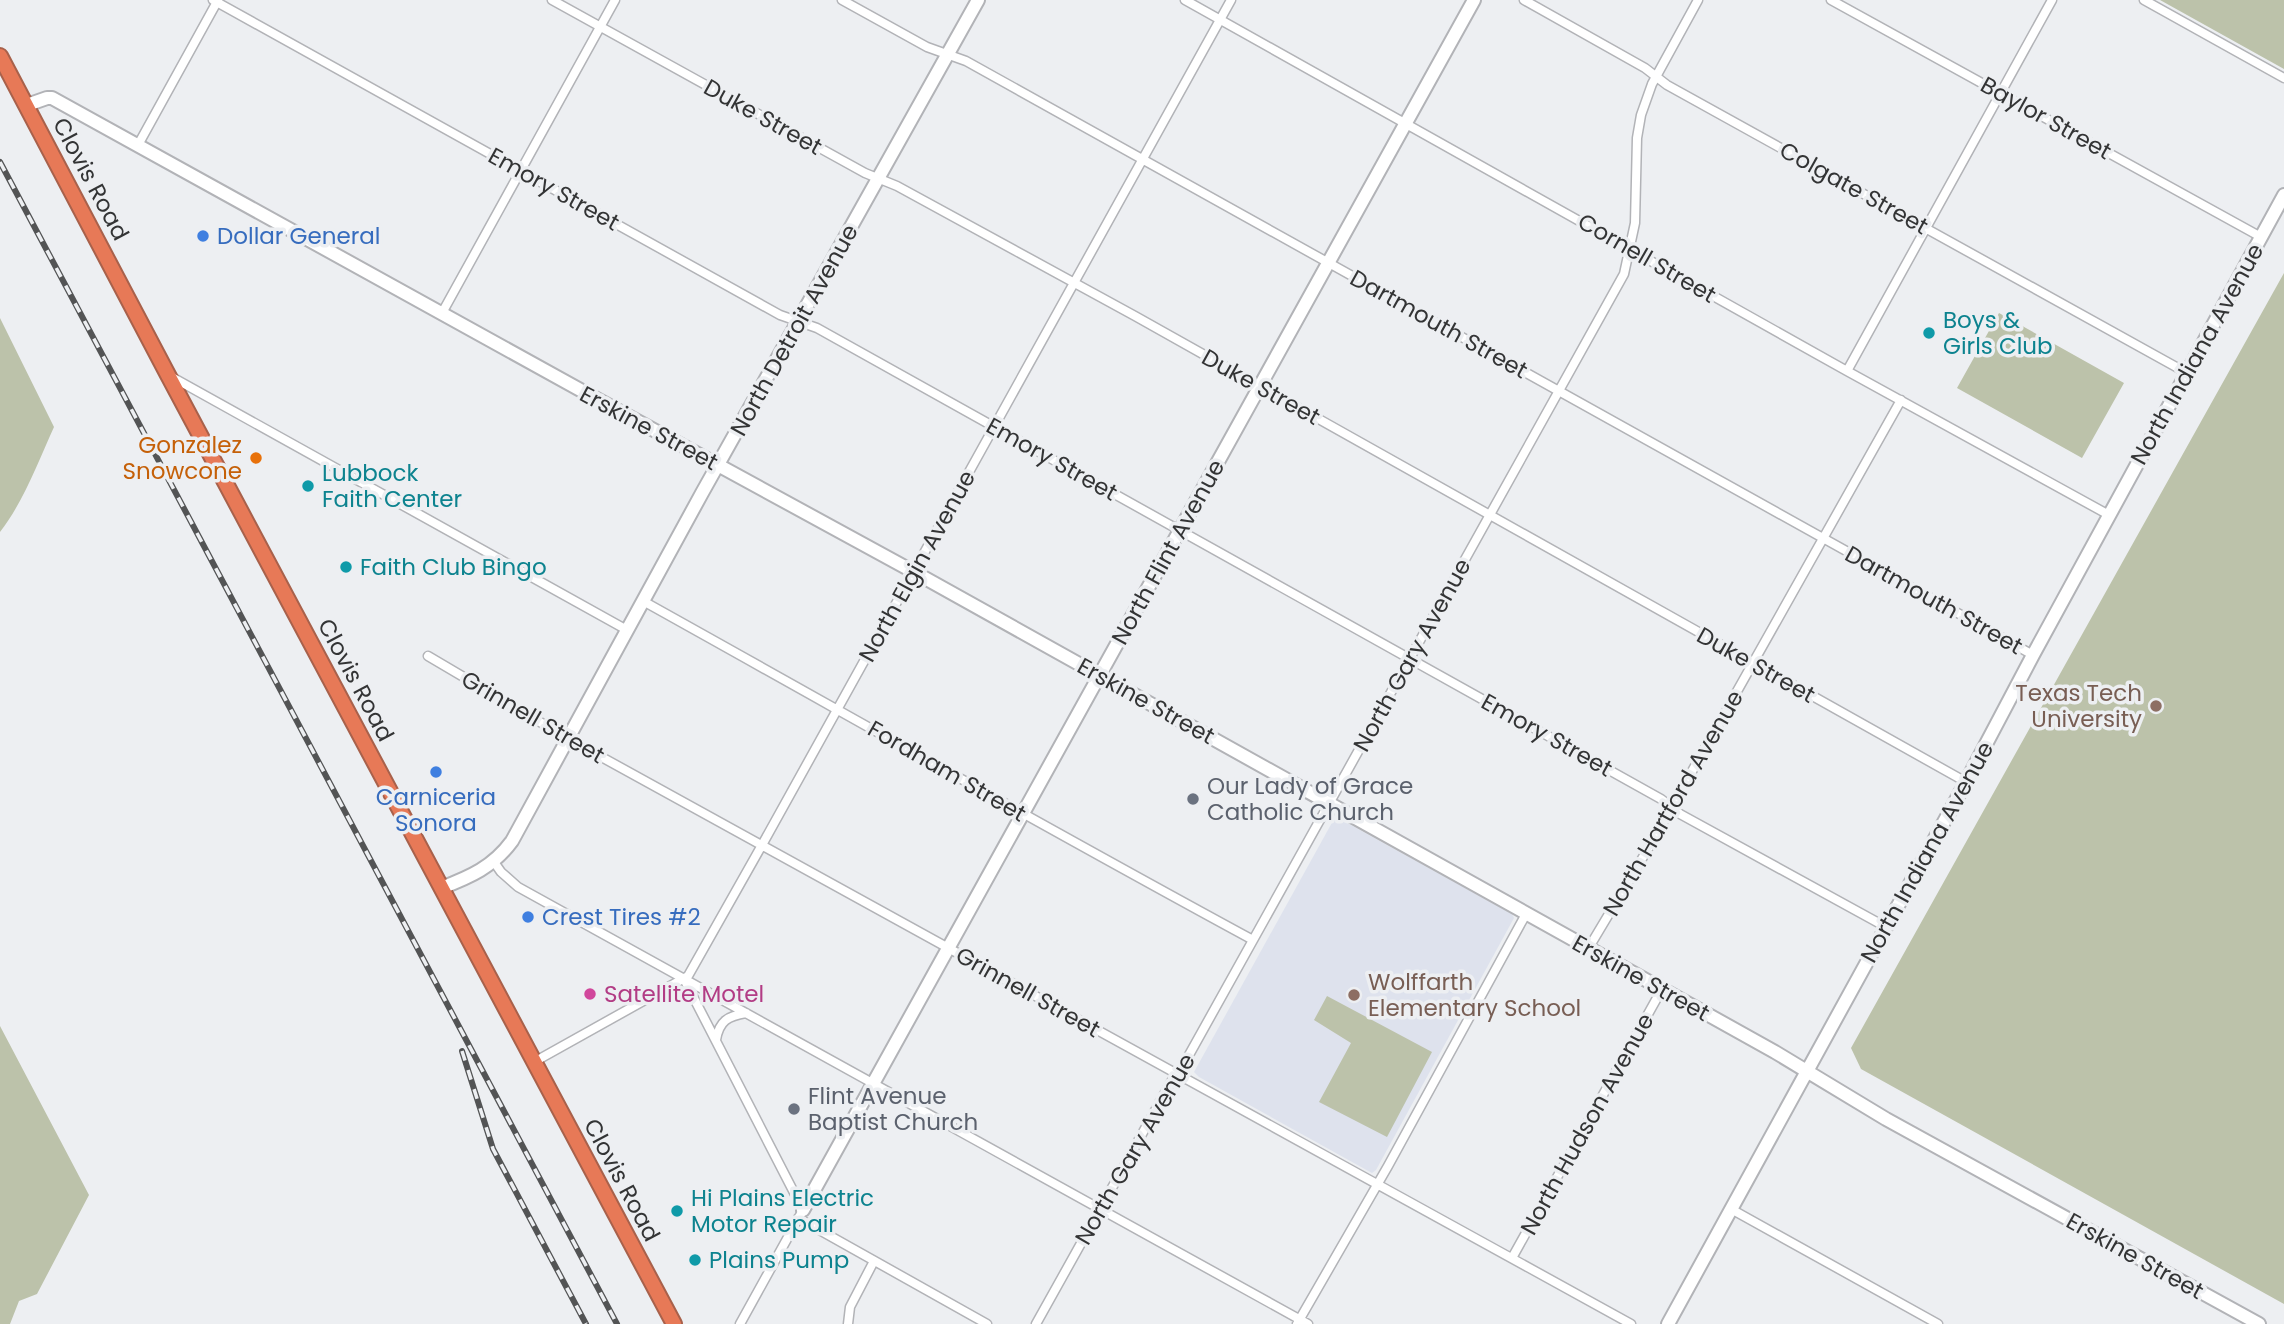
<svg xmlns="http://www.w3.org/2000/svg" width="2284" height="1324" viewBox="0 0 2284 1324" font-family="Poppins,sans-serif">
  <style>
    .built { fill: #dee2ed }
    .green { fill: #bcc2aa }
    .lines { fill: none; stroke-linecap: round; stroke-linejoin: round }
    .street-casing { stroke: #b2b3b7; stroke-width: 11 }
    .secondary-casing { stroke: #b2b3b7; stroke-width: 16 }
    .highway-casing { stroke: #a8614b; stroke-width: 18 }
    .street { stroke: #fff; stroke-width: 8 }
    .secondary { stroke: #fff; stroke-width: 12 }
    .highway { stroke: #e77957; stroke-width: 14 }
    .rail-casing { stroke: #535455; stroke-width: 6 }
    .rail { stroke: #edeff2; stroke-width: 3.5; stroke-dasharray: 10; stroke-linecap: butt }
    .shop-dot { fill: #3f7fe0; stroke: #edeff2; stroke-width: 2.5 }
    .culture-dot { fill: #0f9aa8; stroke: #edeff2; stroke-width: 2.5 }
    .food-dot { fill: #e8710a; stroke: #edeff2; stroke-width: 2.5 }
    .education-dot { fill: #8d6e63; stroke: #edeff2; stroke-width: 2.5 }
    .worship-dot { fill: #6b7280; stroke: #edeff2; stroke-width: 2.5 }
    .hotel-dot { fill: #d1479c; stroke: #edeff2; stroke-width: 2.5 }
    .labels { text-anchor: middle; dominant-baseline: central; stroke-width: 7; stroke-linejoin: round; paint-order: stroke }
    .street-label { font-size: 23px; fill: #333435; stroke: #edeff2 }
    .shop-label { font-size: 23px; fill: #366cbe; stroke: #edeff2; text-anchor: start }
    .culture-label { font-size: 23px; fill: #0d838f; stroke: #edeff2; text-anchor: start }
    .food-label { font-size: 23px; fill: #c56008; stroke: #edeff2; text-anchor: end }
    .education-label { font-size: 23px; fill: #785e54; stroke: #edeff2; text-anchor: end }
    .worship-label { font-size: 23px; fill: #5b616d; stroke: #edeff2; text-anchor: start }
    .hotel-label { font-size: 23px; fill: #b23c85; stroke: #edeff2; text-anchor: start }
  </style>
  <rect width="100%" height="100%" fill="#edeff2"/>
  <!-- built -->
  <path class="built" d="M1334,819H1340L1512,914L1514,918L1376,1170L1372,1173L1199,1077L1194,1072Z"/>
  <!-- green -->
  <path class="green" d="M2160,0H2284V69Z
    M2284,273V1304L1861,1069L1851,1048Z
    M1999,313L2124,383L2082,458L1957,388Z
    M0,318L54,427C38,462 24,501 0,532Z
    M1327,996L1432,1052L1387,1137L1319,1102L1351,1043L1314,1020Z
    M0,1026L89,1195L37,1294L19,1301L10,1324H0Z"/>
  <g class="lines">
    <!-- street casing -->
    <g class="street-casing">
      <path id="street" d="M213,0L780,315L817,328L1661,799L1680,814L1886,927
        M552,0L865,173L897,186L1135,316L1966,782
        M842,0L927,47L966,61L2033,655
        M1185,0L1847,371L2109,515
        M1524,0L1645,68L1667,85L2187,373
        M1831,0L2261,237
        M2144,0L2284,78
        M138,145L218,0
        M442,313L615,0
        M1847,371L2052,0
        M170,376L627,630
        M643,601C846,714 1048,829 1253,940
        M428,656L567,738L1631,1324
        M494,862L501,872L518,887L1308,1324
        M1588,949L1655,837L1901,400
        M684,979L803,1210L740,1324
        M716,1040C719,1021 728,1016 746,1013
        M534,1062L688,976L762,845L1231,0
        M1731,1209L1938,1324
        M798,1218L987,1324
        M1512,1258L1662,989
        M848,1324L850,1307L874,1261
        M1036,1324L1171,1082L1184,1064L1624,274L1635,223L1637,138L1641,115L1652,84L1698,0
        M1297,1324L1388,1166L1526,914"/>
    </g>
    <!-- secondary casing -->
    <g class="secondary-casing">
      <path id="secondary" d="M27,105L47,98H52L584,392L914,572L1775,1052L1886,1119L2259,1324
        M441,888C470,877 493,867 512,841L702,493L978,0
        M803,1210L1474,0
        M1668,1324L1966,782L2033,655L2284,195"/>
    </g>
    <!-- highway casing -->
    <g class="highway-casing">
      <path id="highway" d="M0,56L168,375L674,1324"/>
    </g>
    <!-- street -->
    <use href="#street" class="street"/>
    <!-- secondary -->
    <use href="#secondary" class="secondary"/>
    <!-- highway -->
    <use href="#highway" class="highway"/>
    <!-- rail casing -->
    <g class="rail-casing">
      <path id="rail" d="M0,162L617,1324
        M462,1051L493,1149L586,1324"/>
    </g>
    <!-- rail -->
    <use href="#rail" class="rail"/>
  </g>
  <!-- markers -->
  <g class="shop-dot">
    <circle cx="203" cy="236" r="7"/>
    <circle cx="436" cy="772" r="7"/>
    <circle cx="528" cy="917" r="7"/>
  </g>
  <g class="culture-dot">
    <circle cx="1929" cy="333" r="7"/>
    <circle cx="308" cy="486" r="7"/>
    <circle cx="346" cy="567" r="7"/>
    <circle cx="677" cy="1211" r="7"/>
    <circle cx="695" cy="1260" r="7"/>
  </g>
  <circle class="food-dot" cx="256" cy="458" r="7"/>
  <g class="education-dot">
    <circle cx="2156" cy="706" r="7"/>
    <circle cx="1354" cy="995" r="7"/>
  </g>
  <g class="worship-dot">
    <circle cx="1193" cy="799" r="7"/>
    <circle cx="794" cy="1109" r="7"/>
  </g>
  <circle class="hotel-dot" cx="590" cy="994" r="7"/>
  <g class="labels">
    <!-- street labels -->
    <g class="street-label">
      <text transform="translate(763 117) rotate(29)">Duke Street</text>
      <text transform="translate(2046 118) rotate(29)">Baylor Street</text>
      <text transform="translate(91 179) rotate(62)">Clovis Road</text>
      <text transform="translate(1854 188) rotate(29)">Colgate Street</text>
      <text transform="translate(554 189) rotate(29)">Emory Street</text>
      <text transform="translate(1647 258) rotate(30)">Cornell Street</text>
      <text transform="translate(1439 324) rotate(29)">Dartmouth Street</text>
      <text transform="translate(794 330) rotate(-61)">North Detroit Avenue</text>
      <text transform="translate(2197 354) rotate(-61)">North Indiana Avenue</text>
      <text transform="translate(1261 387) rotate(29)">Duke Street</text>
      <text transform="translate(649 428) rotate(28)">Erskine Street</text>
      <text transform="translate(1052 459) rotate(29)">Emory Street</text>
      <text transform="translate(1168 552) rotate(-61)">North Flint Avenue</text>
      <text transform="translate(917 566) rotate(-61)">North Elgin Avenue</text>
      <text transform="translate(1934 600) rotate(29)">Dartmouth Street</text>
      <text transform="translate(1412 655) rotate(-61)">North Gary Avenue</text>
      <text transform="translate(1756 665) rotate(29)">Duke Street</text>
      <text transform="translate(356 680) rotate(62)">Clovis Road</text>
      <text transform="translate(1146 701) rotate(29)">Erskine Street</text>
      <text transform="translate(533 717) rotate(30)">Grinnell Street</text>
      <text transform="translate(1547 735) rotate(29)">Emory Street</text>
      <text transform="translate(947 771) rotate(30)">Fordham Street</text>
      <text transform="translate(1673 803) rotate(-60)">North Hartford Avenue</text>
      <text transform="translate(1927 852) rotate(-61)">North Indiana Avenue</text>
      <text transform="translate(1641 978) rotate(29)">Erskine Street</text>
      <text transform="translate(1028 992) rotate(29)">Grinnell Street</text>
      <text transform="translate(1587 1124) rotate(-61)">North Hudson Avenue</text>
      <text transform="translate(1135 1149) rotate(-60)">North Gary Avenue</text>
      <text transform="translate(622 1180) rotate(62)">Clovis Road</text>
      <text transform="translate(2135 1256) rotate(29)">Erskine Street</text>
    </g>
    <!-- shop labels -->
    <g class="shop-label">
      <text x="217" y="236">Dollar General</text>
      <text x="436" y="797" text-anchor="middle">Carniceria<tspan x="436" dy="26">Sonora</tspan></text>
      <text x="542" y="917">Crest Tires #2</text>
    </g>
    <!-- culture labels -->
    <g class="culture-label">
      <text x="1943" y="320">Boys &amp;<tspan x="1943" dy="26">Girls Club</tspan></text>
      <text x="322" y="473">Lubbock<tspan x="322" dy="26">Faith Center</tspan></text>
      <text x="360" y="567">Faith Club Bingo</text>
      <text x="691" y="1198">Hi Plains Electric<tspan x="691" dy="26">Motor Repair</tspan></text>
      <text x="709" y="1260">Plains Pump</text>
    </g>
    <!-- food labels -->
    <g class="food-label">
      <text x="242" y="445">Gonzalez<tspan x="242" dy="26">Snowcone</tspan></text>
    </g>
    <!-- education labels -->
    <g class="education-label">
      <text x="2142" y="693">Texas Tech<tspan x="2142" dy="26">University</tspan></text>
      <text x="1368" y="982" text-anchor="start">Wolffarth<tspan x="1368" dy="26">Elementary School</tspan></text>
    </g>
    <!-- worship labels -->
    <g class="worship-label">
      <text x="1207" y="786">Our Lady of Grace<tspan x="1207" dy="26">Catholic Church</tspan></text>
      <text x="808" y="1096">Flint Avenue<tspan x="808" dy="26">Baptist Church</tspan></text>
    </g>
    <!-- hotel labels -->
    <g class="hotel-label">
      <text x="604" y="994">Satellite Motel</text>
    </g>
  </g>
</svg>
